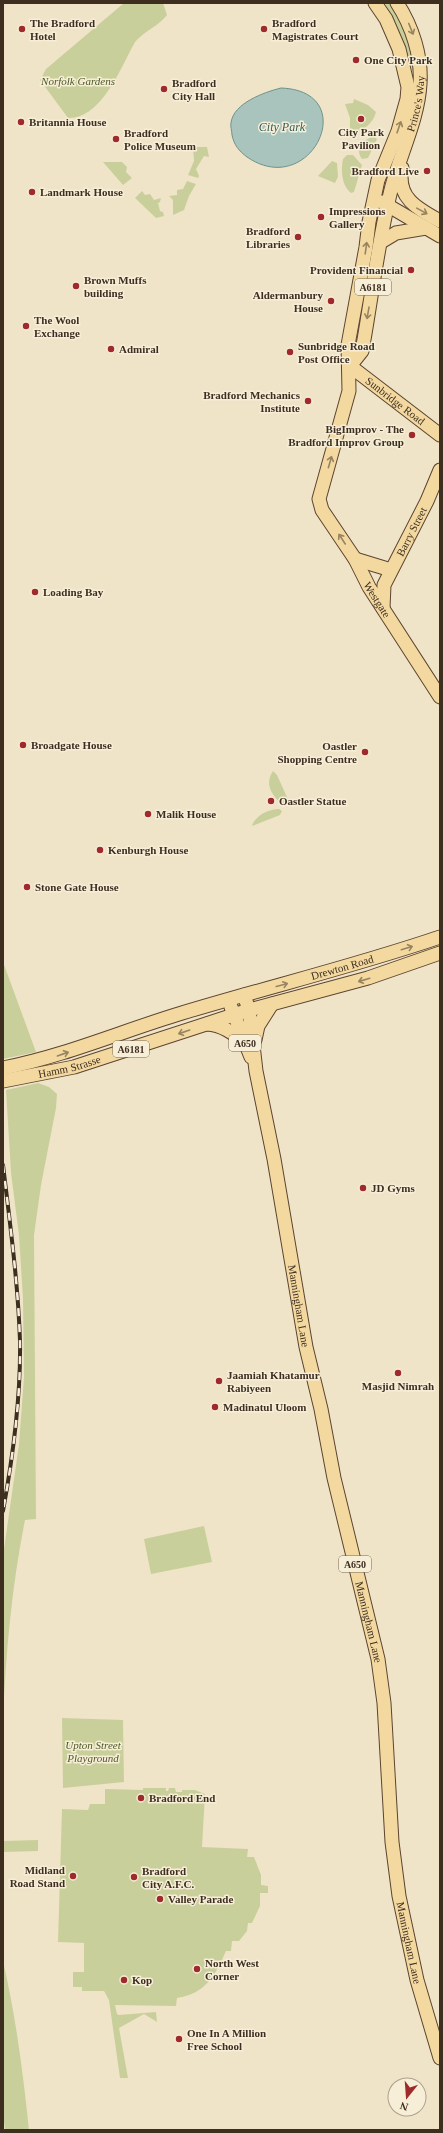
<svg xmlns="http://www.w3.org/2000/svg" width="443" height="2133" viewBox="0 0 443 2133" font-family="'Times New Roman',serif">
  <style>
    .green { fill: #c9cf9b }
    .water { fill: #a9c4bc; stroke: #6f938a }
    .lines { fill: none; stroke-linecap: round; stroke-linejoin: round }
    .major-casing { stroke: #5b4430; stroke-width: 15 }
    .major { stroke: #f3d9a0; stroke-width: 13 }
    .rail-casing { stroke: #3d2e20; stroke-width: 4 }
    .rail { stroke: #f7eed8; stroke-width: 2.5; stroke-dasharray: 8; stroke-linecap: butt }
    .oneway { stroke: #988460 }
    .poi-dot { fill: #9e2a2b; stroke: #f7eed8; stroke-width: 1.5 }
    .labels { text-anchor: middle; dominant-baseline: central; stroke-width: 3; stroke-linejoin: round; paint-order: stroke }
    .shield { fill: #f7eed8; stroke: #756857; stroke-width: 1 }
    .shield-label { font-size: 10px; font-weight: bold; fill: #3d2e20 }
    .poi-label { font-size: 11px; font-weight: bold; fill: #3d2e20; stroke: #f7eed8; text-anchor: start }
    .park-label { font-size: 11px; font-style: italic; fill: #4d5a26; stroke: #f7eed8 }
    .street-label { font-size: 11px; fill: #3d2e20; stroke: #f7eed8 }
    .water-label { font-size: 12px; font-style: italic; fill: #2f5d5a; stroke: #f7eed8 }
  </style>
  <rect width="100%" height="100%" fill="#f0e4c8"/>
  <!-- green -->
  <path class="green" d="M124,3H163L167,15C159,26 144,31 135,42C121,67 102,119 68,118L40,80L46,69Z
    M385,3H391C403,25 415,49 414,74Z
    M354,99L368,105L376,112C373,125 361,131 350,135V118L345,104L353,103Z
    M373,136L377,139L368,158L362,159C354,148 363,141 373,136Z
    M193,147H207L209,157L204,156L196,169L199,176L198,178L188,175L194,161Z
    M347,155H353L362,165L354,192L351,193C341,185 341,170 343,159Z
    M332,161L337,163L338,177L335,183L318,176Z
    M103,162H122L127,167L126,172L132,178L123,185Z
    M187,181L196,184L189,196L184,210L173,215V200L169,196L177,195V190L183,189Z
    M142,191L145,195L150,194L154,200L161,198L160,202L158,203L160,211L163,212L164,216L156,218L135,198Z
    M273,771L277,775L291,806L283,805C272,796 264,784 273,771Z
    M279,809L282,811L280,815L252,826C255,816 268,809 279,809Z
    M3,962L36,1052L3,1059Z
    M38,1083L49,1087L57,1094L56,1108L41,1185L34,1235L36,1519L25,1520C12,1585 6,1651 3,1718V1556L19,1444L24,1377L23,1299L19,1235L11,1173L6,1090Z
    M204,1526L212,1562L151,1574L144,1539Z
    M62,1718L123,1720L124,1782L63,1788Z
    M143,1788H166V1791H168L169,1788H175L176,1792H182V1790H195L205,1794L202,1847L248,1849L247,1857H254L261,1875V1885L268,1886V1893H260V1906L252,1923H248L247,1931L239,1941H232L231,1951H226C215,1976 205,1994 177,1998L176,2006L115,2005L117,2014L119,2015L156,2012L157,2022L144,2014L119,2028L128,2078H120L109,2000L104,1991H82V1987H73V1972H84V1943L58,1942L62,1809L88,1810L90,1804H105V1789L143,1790Z
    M38,1840V1851L3,1852V1841Z
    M3,1961C16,2017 23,2073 29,2130H5L3,2114Z"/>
  <!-- water -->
  <path class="water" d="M281,88C363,91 311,201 247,157C239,151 234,145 232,135C232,131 230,126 231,123C233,103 265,92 281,88Z"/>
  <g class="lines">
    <!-- major casing -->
    <g class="major-casing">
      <g id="major">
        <path id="s1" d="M375,3L386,19L399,49L408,87L407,99L398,131L378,180L369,222L366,247L348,345L349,391L319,499L322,510L355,559L369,587L440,697"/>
        <path d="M402,168C396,198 418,209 440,221"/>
        <path d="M382,202L440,236"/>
        <path d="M381,242L396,233L426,228"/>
        <path id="s2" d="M350,366L362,351C372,296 378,240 392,186C401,152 418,119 420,84C422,56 412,26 397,3"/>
        <path id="s3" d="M350,366L440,435"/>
        <path d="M355,559L391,570"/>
        <path id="s4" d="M383,608L384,585L427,501L440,470"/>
        <path id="s5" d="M244,995L249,1010L256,1071L274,1159L306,1347L321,1409L334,1478L378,1659L384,1703L392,1842L399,1896L417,1980L440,2058"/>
        <path d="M231,1007L251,1057"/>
        <path d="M207,1024C222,1025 233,1033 245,1042"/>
        <path d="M255,1040L258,1026L272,1004"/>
        <path id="s6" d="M3,1068C65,1056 122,1031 182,1013C268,987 355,966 440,937"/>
        <path id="s7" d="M3,1081L74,1067L249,1010L368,978L440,953"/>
      </g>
    </g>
    <!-- major -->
    <use href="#major" class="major"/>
    <!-- rail casing -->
    <g class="rail-casing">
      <path id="rail" d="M3,1165C10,1224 18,1282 20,1341C21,1398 13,1456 3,1511"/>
    </g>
    <!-- rail -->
    <use href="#rail" class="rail"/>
  </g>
  <!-- one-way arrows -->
  <defs><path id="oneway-shaft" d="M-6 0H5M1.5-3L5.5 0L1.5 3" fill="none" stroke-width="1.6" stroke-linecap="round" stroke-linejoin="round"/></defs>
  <g class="oneway">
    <use href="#oneway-shaft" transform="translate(411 29) rotate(68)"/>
    <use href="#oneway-shaft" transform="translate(399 127) rotate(-71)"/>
    <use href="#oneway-shaft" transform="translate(422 211) rotate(29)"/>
    <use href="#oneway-shaft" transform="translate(366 248) rotate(-82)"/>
    <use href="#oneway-shaft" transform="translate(368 313) rotate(100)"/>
    <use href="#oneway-shaft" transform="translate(330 462) rotate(-74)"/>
    <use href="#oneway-shaft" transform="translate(342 539) rotate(-123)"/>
    <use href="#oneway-shaft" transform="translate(407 948) rotate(-17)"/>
    <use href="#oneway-shaft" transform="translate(364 980) rotate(164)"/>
    <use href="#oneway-shaft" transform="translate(282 985) rotate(-15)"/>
    <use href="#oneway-shaft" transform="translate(184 1032) rotate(161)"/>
    <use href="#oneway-shaft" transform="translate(63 1054) rotate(-19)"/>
  </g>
  <!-- markers -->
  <g class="poi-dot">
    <circle cx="22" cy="29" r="4"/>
    <circle cx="264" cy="29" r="4"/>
    <circle cx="356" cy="60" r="4"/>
    <circle cx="164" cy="89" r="4"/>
    <circle cx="361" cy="119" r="4"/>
    <circle cx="21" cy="122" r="4"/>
    <circle cx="116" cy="139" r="4"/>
    <circle cx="427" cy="171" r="4"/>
    <circle cx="32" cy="192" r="4"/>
    <circle cx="321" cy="217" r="4"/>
    <circle cx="298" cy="237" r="4"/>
    <circle cx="411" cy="270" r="4"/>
    <circle cx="76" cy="286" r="4"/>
    <circle cx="331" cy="301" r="4"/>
    <circle cx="26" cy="326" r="4"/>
    <circle cx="111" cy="349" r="4"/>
    <circle cx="290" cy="352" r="4"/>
    <circle cx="308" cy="401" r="4"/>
    <circle cx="412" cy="435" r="4"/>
    <circle cx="35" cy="592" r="4"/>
    <circle cx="23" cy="745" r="4"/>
    <circle cx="365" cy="752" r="4"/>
    <circle cx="271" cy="801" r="4"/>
    <circle cx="148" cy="814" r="4"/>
    <circle cx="100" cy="850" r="4"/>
    <circle cx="27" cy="887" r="4"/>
    <circle cx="363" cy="1188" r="4"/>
    <circle cx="398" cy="1373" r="4"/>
    <circle cx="219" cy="1381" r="4"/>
    <circle cx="215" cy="1407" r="4"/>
    <circle cx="141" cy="1798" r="4"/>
    <circle cx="73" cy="1876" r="4"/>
    <circle cx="134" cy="1877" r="4"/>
    <circle cx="160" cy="1899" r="4"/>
    <circle cx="197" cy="1969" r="4"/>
    <circle cx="124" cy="1980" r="4"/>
    <circle cx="179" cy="2039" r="4"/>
  </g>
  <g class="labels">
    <!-- shield labels -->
    <g class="shield">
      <rect x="355" y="279" width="36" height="16" rx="3"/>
      <rect x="229" y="1035" width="32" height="16" rx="3"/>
      <rect x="113" y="1041" width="36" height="16" rx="3"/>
      <rect x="339" y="1556" width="32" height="16" rx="3"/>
    </g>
    <g class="shield-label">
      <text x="373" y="287">A6181</text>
      <text x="245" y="1043">A650</text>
      <text x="131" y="1049">A6181</text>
      <text x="355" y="1564">A650</text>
    </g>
    <!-- poi labels -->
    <g class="poi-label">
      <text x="30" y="23">The Bradford<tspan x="30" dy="13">Hotel</tspan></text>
      <text x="272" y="23">Bradford<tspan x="272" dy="13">Magistrates Court</tspan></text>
      <text x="364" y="60">One City Park</text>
      <text x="172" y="83">Bradford<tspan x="172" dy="13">City Hall</tspan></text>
      <text x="29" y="122">Britannia House</text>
      <text x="361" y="132" text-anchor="middle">City Park<tspan x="361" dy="13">Pavilion</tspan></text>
      <text x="124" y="133">Bradford<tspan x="124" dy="13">Police Museum</tspan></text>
      <text x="419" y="171" text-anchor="end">Bradford Live</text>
      <text x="40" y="192">Landmark House</text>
      <text x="329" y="211">Impressions<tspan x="329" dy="13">Gallery</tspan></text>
      <text x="290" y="231" text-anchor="end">Bradford<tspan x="290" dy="13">Libraries</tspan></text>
      <text x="403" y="270" text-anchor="end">Provident Financial</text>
      <text x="84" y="280">Brown Muffs<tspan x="84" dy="13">building</tspan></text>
      <text x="323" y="295" text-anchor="end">Aldermanbury<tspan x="323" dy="13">House</tspan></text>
      <text x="34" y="320">The Wool<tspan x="34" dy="13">Exchange</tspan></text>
      <text x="298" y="346">Sunbridge Road<tspan x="298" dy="13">Post Office</tspan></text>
      <text x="119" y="349">Admiral</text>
      <text x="300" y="395" text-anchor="end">Bradford Mechanics<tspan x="300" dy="13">Institute</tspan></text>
      <text x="404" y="429" text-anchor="end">BigImprov - The<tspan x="404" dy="13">Bradford Improv Group</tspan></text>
      <text x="43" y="592">Loading Bay</text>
      <text x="31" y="745">Broadgate House</text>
      <text x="357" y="746" text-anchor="end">Oastler<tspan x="357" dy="13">Shopping Centre</tspan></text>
      <text x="279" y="801">Oastler Statue</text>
      <text x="156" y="814">Malik House</text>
      <text x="108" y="850">Kenburgh House</text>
      <text x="35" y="887">Stone Gate House</text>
      <text x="371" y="1188">JD Gyms</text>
      <text x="227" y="1375">Jaamiah Khatamur<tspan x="227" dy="13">Rabiyeen</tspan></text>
      <text x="398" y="1386" text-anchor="middle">Masjid Nimrah</text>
      <text x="223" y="1407">Madinatul Uloom</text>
      <text x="149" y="1798">Bradford End</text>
      <text x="65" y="1870" text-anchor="end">Midland<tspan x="65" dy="13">Road Stand</tspan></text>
      <text x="142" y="1871">Bradford<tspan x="142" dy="13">City A.F.C.</tspan></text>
      <text x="168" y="1899">Valley Parade</text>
      <text x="205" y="1963">North West<tspan x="205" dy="13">Corner</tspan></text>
      <text x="132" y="1980">Kop</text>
      <text x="187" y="2033">One In A Million<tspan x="187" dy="13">Free School</tspan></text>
    </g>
    <!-- park labels -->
    <g class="park-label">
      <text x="78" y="81">Norfolk Gardens</text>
      <text x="93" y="1745">Upton Street<tspan x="93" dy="13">Playground</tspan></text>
    </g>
    <!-- street labels -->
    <g class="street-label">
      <text stroke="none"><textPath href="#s2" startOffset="273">Prince's Way</textPath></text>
      <text stroke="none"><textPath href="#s3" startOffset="57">Sunbridge Road</textPath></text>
      <text stroke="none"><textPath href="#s4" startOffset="83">Barry Street</textPath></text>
      <text stroke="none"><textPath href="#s1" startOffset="632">Westgate</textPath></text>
      <text stroke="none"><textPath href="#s6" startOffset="354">Drewton Road</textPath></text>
      <text stroke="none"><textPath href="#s7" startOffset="68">Hamm Strasse</textPath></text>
      <text stroke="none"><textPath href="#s5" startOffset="316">Manningham Lane</textPath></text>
      <text stroke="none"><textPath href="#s5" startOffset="640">Manningham Lane</textPath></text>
      <text stroke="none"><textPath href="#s5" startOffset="964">Manningham Lane</textPath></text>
    </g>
    <!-- water labels -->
    <g class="water-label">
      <text x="282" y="127">City Park</text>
    </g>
  </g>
  <!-- border -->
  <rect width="443" height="2133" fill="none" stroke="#3d2e20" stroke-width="8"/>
  <!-- north arrow -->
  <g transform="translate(407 2097) rotate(197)"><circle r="19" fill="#f7eed8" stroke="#ada18e"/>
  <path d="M0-3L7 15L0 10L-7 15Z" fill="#9e2a2b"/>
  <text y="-6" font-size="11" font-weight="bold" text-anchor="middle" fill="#3d2e20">N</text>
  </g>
</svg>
